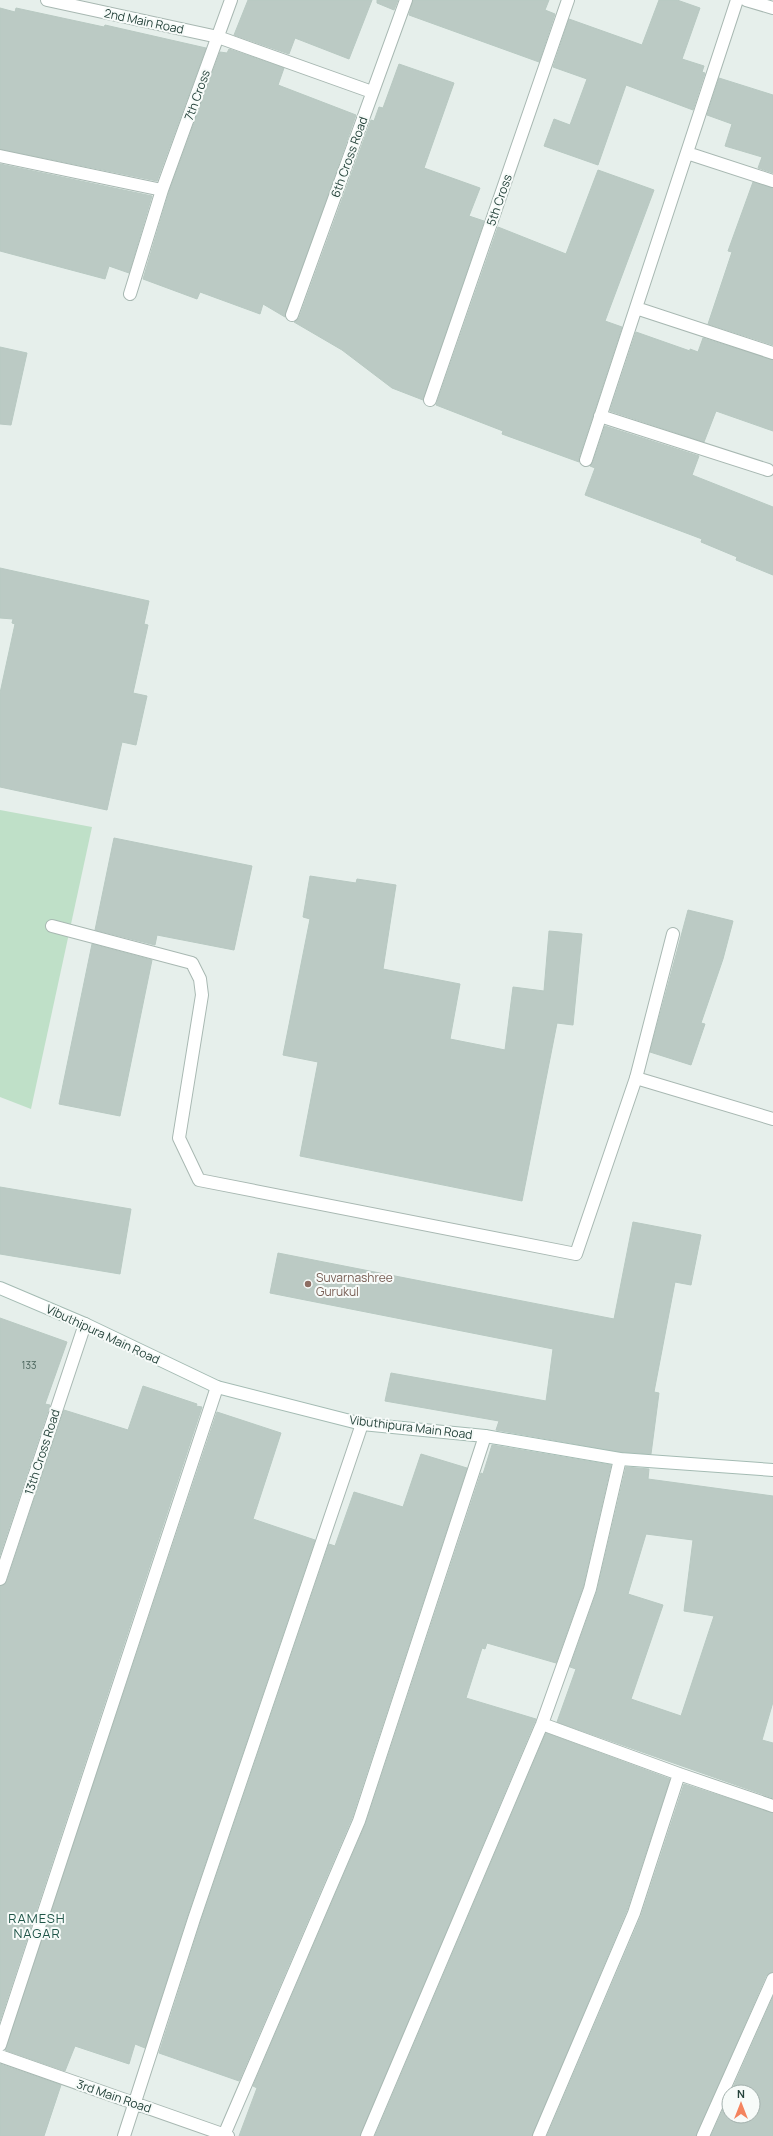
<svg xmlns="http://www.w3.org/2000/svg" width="773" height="2136" viewBox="0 0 773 2136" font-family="Manrope,sans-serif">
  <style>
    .green { fill: #bfe0c8 }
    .building { fill: #bbcac4; stroke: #b8c9c2; fill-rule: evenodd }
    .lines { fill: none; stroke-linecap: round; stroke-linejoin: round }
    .lane-casing { stroke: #a8b8b2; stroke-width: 14 }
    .street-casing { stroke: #a8b8b2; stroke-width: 14 }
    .secondary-casing { stroke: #a4bbb3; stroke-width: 14 }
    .lane { stroke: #fff; stroke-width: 12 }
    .street { stroke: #fff; stroke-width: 12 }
    .secondary { stroke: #fff; stroke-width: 12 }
    .education-dot { fill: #8d6e63; stroke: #f7fbf9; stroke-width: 1.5 }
    .labels { text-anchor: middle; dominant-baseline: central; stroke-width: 4; stroke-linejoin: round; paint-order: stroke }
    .number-label { font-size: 10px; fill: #4a645c }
    .street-label { font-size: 12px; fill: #24423a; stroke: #f7fbf9 }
    .education-label { font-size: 12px; fill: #785e54; stroke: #f7fbf9; text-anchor: start }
    .neighbourhood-label { font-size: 13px; letter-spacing: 1px; fill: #1f5548; stroke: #f7fbf9 }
  </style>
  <rect width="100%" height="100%" fill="#e6efeb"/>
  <!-- green -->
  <path class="green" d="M0,810L92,827L31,1109L0,1097Z"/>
  <!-- building -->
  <path class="building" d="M248,0H372L349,59L295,38L289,54L234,35Z
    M377,0H398L394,10L377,3Z
    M413,0H549L545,10L555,14L539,62L409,15Z
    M659,0H677L700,8L682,59L704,66L702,72L705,73L693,110L626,85L598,165L544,146L554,119L570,125L587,79L553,67L569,19L642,45Z
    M0,8L15,12L16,8L104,27L105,25L206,48L157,181L0,149Z
    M229,49L284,68L278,85L356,115L285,317L263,304L260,314L200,292L197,299L143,279L169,192L220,52L227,53Z
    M399,64L454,83L424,168L480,188L469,216L484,221L423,400L392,388L342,350L294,322L299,318L371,120L374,121L379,107L383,108Z
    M719,78L773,95V173L758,168L762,157L725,146L732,124L707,115Z
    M0,164L152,196L129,273L109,266L105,279L0,251Z
    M598,170L654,190L605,321L622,327L579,458V462L502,434L503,431L436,405L498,227L566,254Z
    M753,182L773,188V345L708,324L732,252L728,251Z
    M636,332L690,351V349L698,352L703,338L773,360V431L716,411L704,442L610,411Z
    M0,347L27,353L11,425L0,424Z
    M605,426L699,456L692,475L773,507V575L736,560L737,557L701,542L702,539L585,495L595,468L590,466L593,462Z
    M0,568L149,601L144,624L148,625L133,693L147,696L136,745L122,742L107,810L0,787V693L15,624L12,623L13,619L0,618Z
    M114,838L252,866L234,950L157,935L155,945L95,930Z
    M310,876L356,883L357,879L396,885L383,969L460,984L450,1039L505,1050L513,987L544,991L549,931L582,934L573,1025L557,1023L522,1201L300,1156L318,1062L283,1055L310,919L303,917Z
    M688,910L733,921L723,959L701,1023L705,1024L691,1065L650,1052Z
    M92,944L152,960L120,1116L59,1104Z
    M0,1187L131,1209L120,1274L0,1254Z
    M633,1222L701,1235L691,1285L675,1282L654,1392L659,1393L651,1454L621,1452L496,1430L499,1421L385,1401L391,1373L546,1401L553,1349L270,1293L278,1253L614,1319Z
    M0,1318L67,1342L45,1404L50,1405L0,1555Z
    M143,1386L197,1404L196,1406L202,1407L0,2021V1586L7,1581L64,1410L128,1430Z
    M217,1412L281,1433L253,1519L315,1540L187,1917L145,2048L135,2044L129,2064L75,2046L65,2071L5,2050Z
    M492,1445L611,1465L583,1587L556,1663L487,1643L485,1649L482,1648L466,1698L536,1719L535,1721L360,2136H239L257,2088L253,2086L366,1823L481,1473L483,1474Z
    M421,1454L467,1468L352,1818L239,2081L159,2053L201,1921L329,1544L335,1546L354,1492L403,1507Z
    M626,1467L649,1469L648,1479L773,1496V1702L762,1740L773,1743V1798L557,1722L576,1669L570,1667L597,1591ZM646,1534L693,1540L684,1611L714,1616L681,1716L631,1699L663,1605L628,1594Z
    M546,1733L670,1779L627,1910L532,2136H375Z
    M684,1784L773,1813V1972L766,1976L696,2136H547L641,1916Z
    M773,1997V2136H711L729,2096V2116H753V2092H731Z
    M0,2064L61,2085L44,2136H0Z"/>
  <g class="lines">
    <!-- lane casing -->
    <g class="lane-casing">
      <path id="lane" d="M52,926L192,963L200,979L202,995L179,1138L199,1180L576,1254L636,1078"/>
    </g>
    <!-- street casing -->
    <g class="street-casing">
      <path id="street" d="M47,0L218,37L372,92
        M746,0L773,8
        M687,153L773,181
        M0,156L162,190
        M130,294L162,190L231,0
        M636,308L773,353
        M292,315L406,0
        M430,400L568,0
        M600,416L768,470
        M586,460L737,0
        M673,934L636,1078L773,1119
        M0,1579L85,1324
        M542,1724L679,1774L773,1806
        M0,2045L217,1387
        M0,2056L228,2136
        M224,2135L359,1821L485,1436
        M124,2136L194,1919L362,1424
        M367,2136L542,1724L590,1589L620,1459
        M539,2136L634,1913L679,1774
        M703,2136L773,1979"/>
    </g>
    <!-- secondary casing -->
    <g class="secondary-casing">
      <path id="secondary" d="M0,1288L85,1324L217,1387L362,1424L485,1436L620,1459L773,1470"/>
    </g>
    <!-- lane -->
    <use href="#lane" class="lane"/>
    <!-- street -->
    <use href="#street" class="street"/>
    <!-- secondary -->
    <use href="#secondary" class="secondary"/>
  </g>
  <!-- markers -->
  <circle class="education-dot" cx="308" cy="1284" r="4"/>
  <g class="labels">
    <!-- number labels -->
    <g class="number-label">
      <text x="29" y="1365">133</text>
    </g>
    <!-- street labels -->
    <g class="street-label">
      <text transform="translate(144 21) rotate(12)">2nd Main Road</text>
      <text transform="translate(197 95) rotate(-70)">7th Cross</text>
      <text transform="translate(349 157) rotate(-70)">6th Cross Road</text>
      <text transform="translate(499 200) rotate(-71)">5th Cross</text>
      <text transform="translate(103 1334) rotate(25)">Vibuthipura Main Road</text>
      <text transform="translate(411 1427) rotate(7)">Vibuthipura Main Road</text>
      <text transform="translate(42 1452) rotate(-72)">13th Cross Road</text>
      <text transform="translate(114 2096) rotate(19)">3rd Main Road</text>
    </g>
    <!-- education labels -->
    <g class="education-label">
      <text x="316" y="1277">Suvarnashree<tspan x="316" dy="14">Gurukul</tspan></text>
    </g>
    <!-- neighbourhood labels -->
    <g class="neighbourhood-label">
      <text x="37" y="1918">RAMESH<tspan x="37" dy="15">NAGAR</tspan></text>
    </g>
  </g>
  <!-- north arrow -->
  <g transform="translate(741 2104)"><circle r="19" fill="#f7fbf9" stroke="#a3b1ad"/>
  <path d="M0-3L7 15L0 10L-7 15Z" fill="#f4845f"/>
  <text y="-6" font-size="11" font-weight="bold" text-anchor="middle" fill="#24423a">N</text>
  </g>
</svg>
